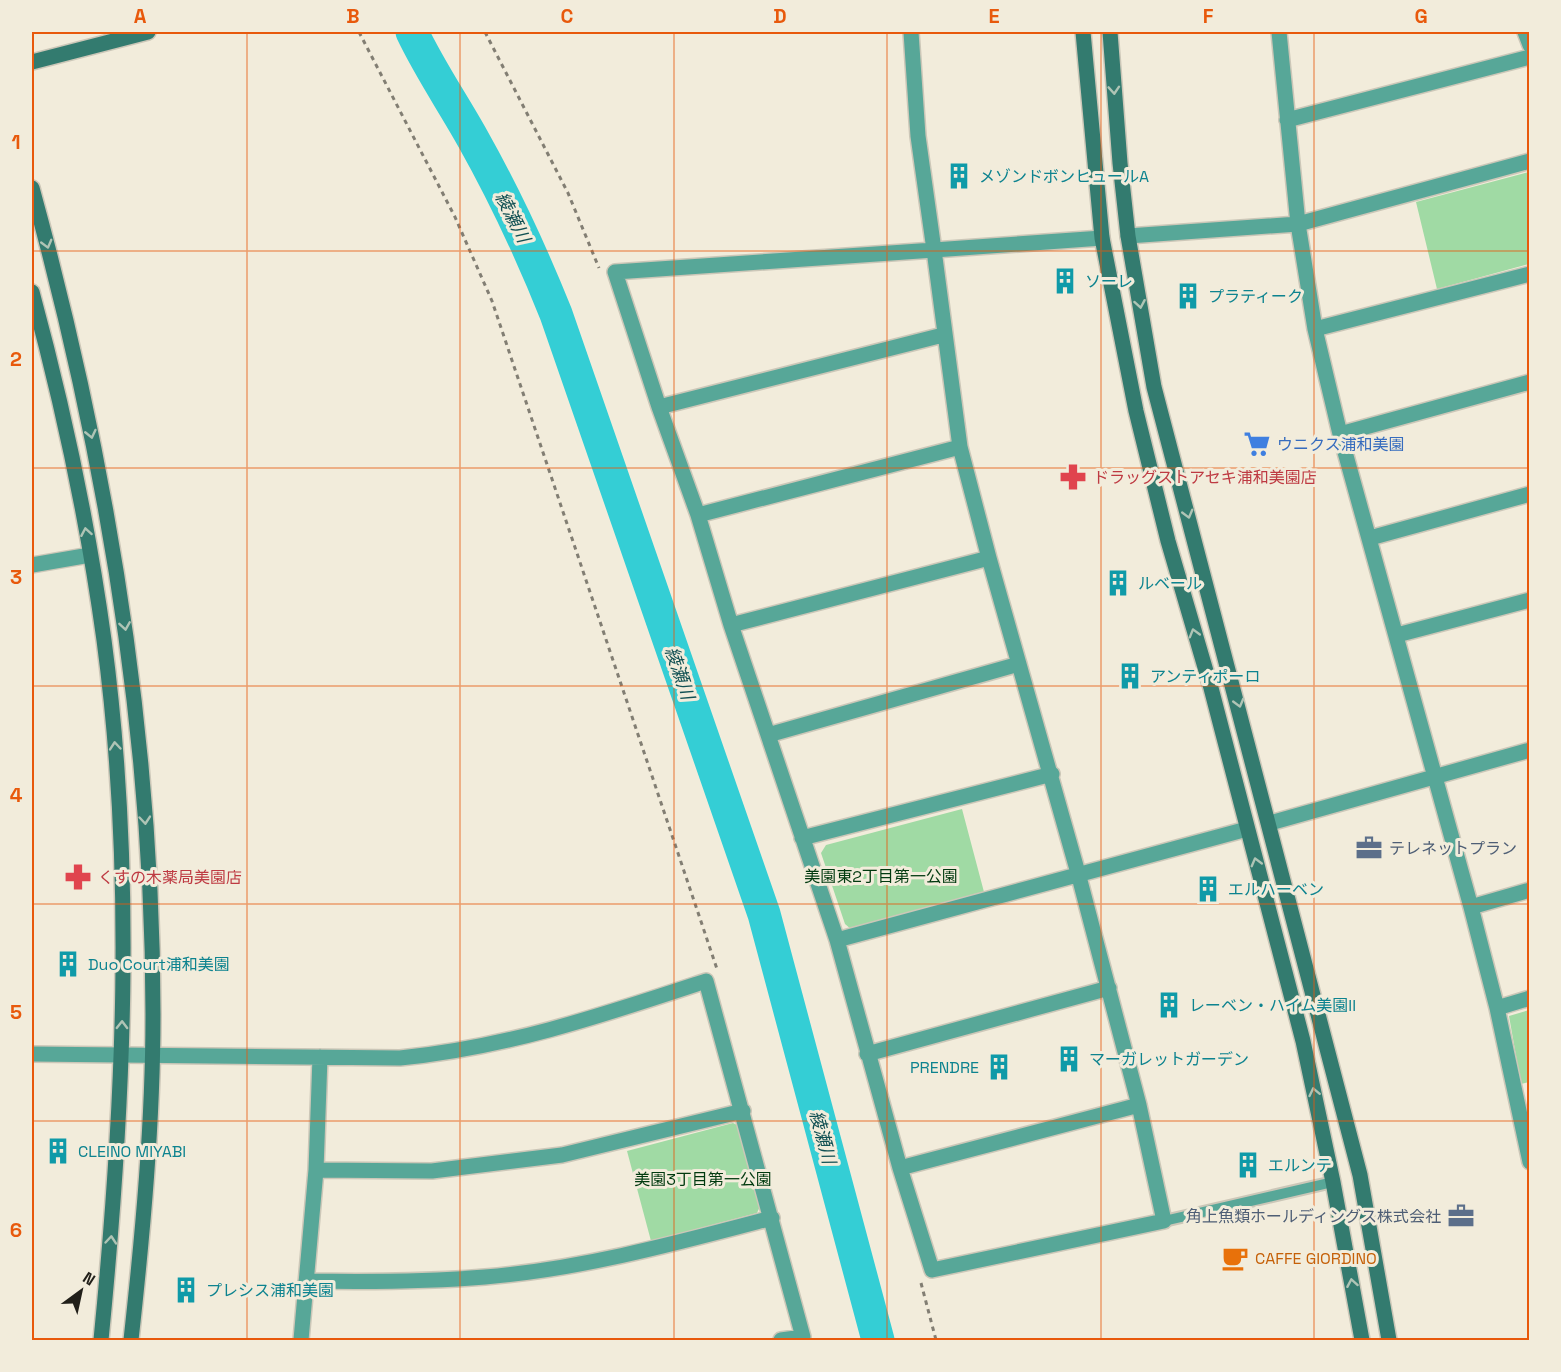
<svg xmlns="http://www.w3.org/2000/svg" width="1561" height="1372" viewBox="0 0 1561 1372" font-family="'Space Grotesk','Noto Sans JP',sans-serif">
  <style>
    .green { fill: #a0daa4 }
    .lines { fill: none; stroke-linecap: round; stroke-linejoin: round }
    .river { stroke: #34ced5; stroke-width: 33 }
    .lane-casing { stroke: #ccc7b8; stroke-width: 14 }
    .street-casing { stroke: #ccc7b8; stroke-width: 18 }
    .secondary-casing { stroke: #ccc7b8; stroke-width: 18 }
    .path { stroke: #827e73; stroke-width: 3; stroke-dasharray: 4.5 4.5; stroke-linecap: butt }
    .lane { stroke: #57a798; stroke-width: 10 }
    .street { stroke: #57a798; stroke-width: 15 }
    .secondary { stroke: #337b6f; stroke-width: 15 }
    .oneway { stroke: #afc4b5 }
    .grid { fill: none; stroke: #e8590c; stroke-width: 1.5; stroke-opacity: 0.55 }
    .labels { text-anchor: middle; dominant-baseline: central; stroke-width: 6; stroke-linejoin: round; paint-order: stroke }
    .culture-label { font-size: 16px; fill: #0d838f; stroke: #f2ecdb; text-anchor: start }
    .shop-label { font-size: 16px; fill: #366cbe; stroke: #f2ecdb; text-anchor: start }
    .health-label { font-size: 16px; fill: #be3a42; stroke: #f2ecdb; text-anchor: start }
    .service-label { font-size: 16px; fill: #4e5e75; stroke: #f2ecdb; text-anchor: start }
    .park-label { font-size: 16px; fill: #013a0f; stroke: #f2ecdb }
    .food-label { font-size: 16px; fill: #c56008; stroke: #f2ecdb; text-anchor: start }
    .water-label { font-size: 18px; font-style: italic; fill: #115053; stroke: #f2ecdb }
    .neatline { fill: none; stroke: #e8590c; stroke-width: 2 }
    .grid-label { font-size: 20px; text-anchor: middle; font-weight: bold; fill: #e8590c }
  </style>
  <rect width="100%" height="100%" fill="#f2ecdb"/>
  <!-- green -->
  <path class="green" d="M1529,172V264L1437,289L1416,202Z
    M962,809L984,892L852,930L845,924L821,853L826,845Z
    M1529,1010V1082L1521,1084L1509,1016Z
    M733,1123L741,1127L761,1204L757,1213L651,1241L627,1151Z"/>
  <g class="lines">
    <!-- river -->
    <path class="river" d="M412,32C430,70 453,103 473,139C505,196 532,254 556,314L764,914L878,1340"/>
    <!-- lane casing -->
    <g class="lane-casing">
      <path id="lane" d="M1164,1221L1333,1182"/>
    </g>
    <!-- street casing -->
    <g class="street-casing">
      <path id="street" d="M911,32L918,136L934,250L1102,238
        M1279,32L1298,224L1315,329L1340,434L1471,907L1497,1008L1530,1162
        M1525,32L1530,45
        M1287,120L1530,57
        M1128,236L1298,224L1530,161
        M934,250L960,447L989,558L1078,873L1139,1105L1164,1221L932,1270L900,1168L837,940L731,625L698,515L659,407L615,272Z
        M1315,329L1530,274
        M659,407L943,335
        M1340,434L1530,382
        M698,515L960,447
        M1370,538L1530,494
        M32,565L90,555
        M731,625L989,558
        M1397,635L1530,600
        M768,735L1019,664
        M1270,823L1530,750
        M802,838L1052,774
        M1471,907L1530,890
        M837,940L1247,829
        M1497,1008L1530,998
        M32,1054L400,1058C506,1048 606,1014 706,981L803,1337L781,1340
        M867,1054L1109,988
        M900,1168L1139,1105
        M316,1170L432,1171L562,1155L743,1111
        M306,1281C366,1282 425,1282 485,1277C582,1269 677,1243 772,1218
        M301,1340L316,1170L320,1057"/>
    </g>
    <!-- secondary casing -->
    <g class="secondary-casing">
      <path id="secondary" d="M1083,32L1102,238L1136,411L1168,541L1211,688L1303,1041L1333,1182L1362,1340
        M1110,32L1120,163L1128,236L1154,387L1360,1175L1389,1340
        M32,62L148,32
        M32,188C106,457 153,734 153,1014C153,1122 143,1232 131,1340
        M32,292C63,406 88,523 104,640C135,872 124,1108 101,1340"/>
    </g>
    <!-- path -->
    <path class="path" d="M359,32L455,217L492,301L717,969
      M485,32L568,193L599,268
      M921,1283L936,1340"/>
    <!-- lane -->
    <use href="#lane" class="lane"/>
    <!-- street -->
    <use href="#street" class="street"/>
    <!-- secondary -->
    <use href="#secondary" class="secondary"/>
  </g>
  <!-- one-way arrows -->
  <defs><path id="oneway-chevron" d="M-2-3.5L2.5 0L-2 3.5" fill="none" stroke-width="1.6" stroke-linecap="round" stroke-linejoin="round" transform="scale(1.5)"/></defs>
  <g class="oneway">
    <use href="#oneway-chevron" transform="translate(1114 90) rotate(86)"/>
    <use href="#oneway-chevron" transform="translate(47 244) rotate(75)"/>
    <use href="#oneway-chevron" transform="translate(1140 304) rotate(80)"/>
    <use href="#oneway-chevron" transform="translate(91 434) rotate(77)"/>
    <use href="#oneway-chevron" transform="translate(1188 514) rotate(75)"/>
    <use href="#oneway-chevron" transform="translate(86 532) rotate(-100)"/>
    <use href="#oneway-chevron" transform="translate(125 626) rotate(81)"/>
    <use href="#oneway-chevron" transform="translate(1194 633) rotate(-106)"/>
    <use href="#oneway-chevron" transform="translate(1239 703) rotate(75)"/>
    <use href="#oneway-chevron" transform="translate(115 746) rotate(-95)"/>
    <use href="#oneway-chevron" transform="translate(145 820) rotate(85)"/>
    <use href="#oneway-chevron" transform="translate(1256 862) rotate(-105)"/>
    <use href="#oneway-chevron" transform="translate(122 1025) rotate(-89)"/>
    <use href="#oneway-chevron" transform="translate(1314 1092) rotate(-102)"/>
    <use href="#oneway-chevron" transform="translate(111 1240) rotate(-85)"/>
    <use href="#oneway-chevron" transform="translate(1352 1283) rotate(-100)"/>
  </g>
  <!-- grid -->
  <path class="grid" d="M247,32V1340M460,32V1340M674,32V1340M887,32V1340M1101,32V1340M1314,32V1340M32,251H1530M32,468H1530M32,686H1530M32,904H1530M32,1121H1530"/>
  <!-- icons -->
  <defs>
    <g id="building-bare" transform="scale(2.07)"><path d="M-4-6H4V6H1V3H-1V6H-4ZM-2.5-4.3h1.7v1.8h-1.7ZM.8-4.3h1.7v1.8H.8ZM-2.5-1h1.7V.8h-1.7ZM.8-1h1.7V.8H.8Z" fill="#0f9aa8" stroke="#f2ecdb" stroke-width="2.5" paint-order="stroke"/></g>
    <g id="supermarket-bare" transform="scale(2.07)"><path d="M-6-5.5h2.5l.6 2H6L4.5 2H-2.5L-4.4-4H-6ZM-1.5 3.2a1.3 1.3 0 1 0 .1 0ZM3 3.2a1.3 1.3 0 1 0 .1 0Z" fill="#3f7fe0" stroke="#f2ecdb" stroke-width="2.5" paint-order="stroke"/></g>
    <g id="pharmacy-bare" transform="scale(2.07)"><path d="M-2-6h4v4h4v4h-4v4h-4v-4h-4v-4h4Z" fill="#e0444e" stroke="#f2ecdb" stroke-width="2.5" paint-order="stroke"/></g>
    <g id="office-bare" transform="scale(2.07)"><path d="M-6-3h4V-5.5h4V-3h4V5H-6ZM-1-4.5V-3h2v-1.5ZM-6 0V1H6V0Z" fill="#5c6f8a" stroke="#f2ecdb" stroke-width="2.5" paint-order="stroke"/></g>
    <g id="cafe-bare" transform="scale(2.07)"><path d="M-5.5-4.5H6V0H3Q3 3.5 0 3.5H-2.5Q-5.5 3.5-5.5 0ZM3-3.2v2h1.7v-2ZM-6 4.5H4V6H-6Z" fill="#e8710a" stroke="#f2ecdb" stroke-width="2.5" paint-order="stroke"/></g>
  </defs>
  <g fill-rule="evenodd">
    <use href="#building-bare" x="959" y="176"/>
    <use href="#building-bare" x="1065" y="281"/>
    <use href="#building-bare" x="1188" y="296"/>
    <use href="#supermarket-bare" x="1257" y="444"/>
    <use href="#pharmacy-bare" x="1073" y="477"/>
    <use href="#building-bare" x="1118" y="583"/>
    <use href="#building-bare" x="1130" y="676"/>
    <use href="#office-bare" x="1369" y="848"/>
    <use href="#pharmacy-bare" x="78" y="877"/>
    <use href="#building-bare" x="1208" y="889"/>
    <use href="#building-bare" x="68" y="964"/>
    <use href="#building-bare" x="1169" y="1005"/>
    <use href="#building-bare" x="1069" y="1059"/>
    <use href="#building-bare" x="999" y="1067"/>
    <use href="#building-bare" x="58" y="1151"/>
    <use href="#building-bare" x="1248" y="1165"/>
    <use href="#office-bare" x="1461" y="1216"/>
    <use href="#cafe-bare" x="1235" y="1258"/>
    <use href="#building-bare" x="186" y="1290"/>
  </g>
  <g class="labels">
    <!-- culture labels -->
    <g class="culture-label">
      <text x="979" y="176">メゾンドボンヒュールA</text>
      <text x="1085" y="281">ソーレ</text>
      <text x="1208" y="296">プラティーク</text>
      <text x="1138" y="583">ルベール</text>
      <text x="1150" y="676">アンティポーロ</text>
      <text x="1228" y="889">エルハーベン</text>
      <text x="88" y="964">Duo Court浦和美園</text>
      <text x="1189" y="1005">レーベン・ハイム美園II</text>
      <text x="1089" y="1059">マーガレットガーデン</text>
      <text x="979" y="1067" text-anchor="end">PRENDRE</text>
      <text x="78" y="1151">CLEINO MIYABI</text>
      <text x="1268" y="1165">エルンテ</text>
      <text x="206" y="1290">プレシス浦和美園</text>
    </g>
    <!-- shop labels -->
    <g class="shop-label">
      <text x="1277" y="444">ウニクス浦和美園</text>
    </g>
    <!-- health labels -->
    <g class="health-label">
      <text x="1093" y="477">ドラッグストアセキ浦和美園店</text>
      <text x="98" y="877">くすの木薬局美園店</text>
    </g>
    <!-- service labels -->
    <g class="service-label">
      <text x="1389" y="848">テレネットプラン</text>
      <text x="1441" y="1216" text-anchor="end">角上魚類ホールディングス株式会社</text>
    </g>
    <!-- park labels -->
    <g class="park-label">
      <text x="881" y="876">美園東2丁目第一公園</text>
      <text x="703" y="1179">美園3丁目第一公園</text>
    </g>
    <!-- food labels -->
    <g class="food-label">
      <text x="1255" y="1258">CAFFE GIORDINO</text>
    </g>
    <!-- water labels -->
    <g class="water-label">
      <text transform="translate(513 217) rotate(63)">綾瀬川</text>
      <text transform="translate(680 673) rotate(71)">綾瀬川</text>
      <text transform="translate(823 1137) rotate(75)">綾瀬川</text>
    </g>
  </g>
  <!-- border -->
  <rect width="1561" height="1372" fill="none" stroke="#f2ecdb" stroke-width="66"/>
  <!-- north arrow -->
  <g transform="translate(81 1291) rotate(33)" stroke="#f2ecdb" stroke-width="4.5" paint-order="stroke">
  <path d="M0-4.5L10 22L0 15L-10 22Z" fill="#211f19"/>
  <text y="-9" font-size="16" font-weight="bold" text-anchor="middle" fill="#211f19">N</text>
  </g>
  <rect x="33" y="33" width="1495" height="1306" class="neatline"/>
  <g class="grid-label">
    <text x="140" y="23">A</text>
    <text x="353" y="23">B</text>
    <text x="567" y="23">C</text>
    <text x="780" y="23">D</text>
    <text x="994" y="23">E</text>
    <text x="1208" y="23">F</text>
    <text x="1421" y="23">G</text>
    <text x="16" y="149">1</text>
    <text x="16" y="366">2</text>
    <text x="16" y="584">3</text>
    <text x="16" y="802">4</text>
    <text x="16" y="1019">5</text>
    <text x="16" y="1237">6</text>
  </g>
</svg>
